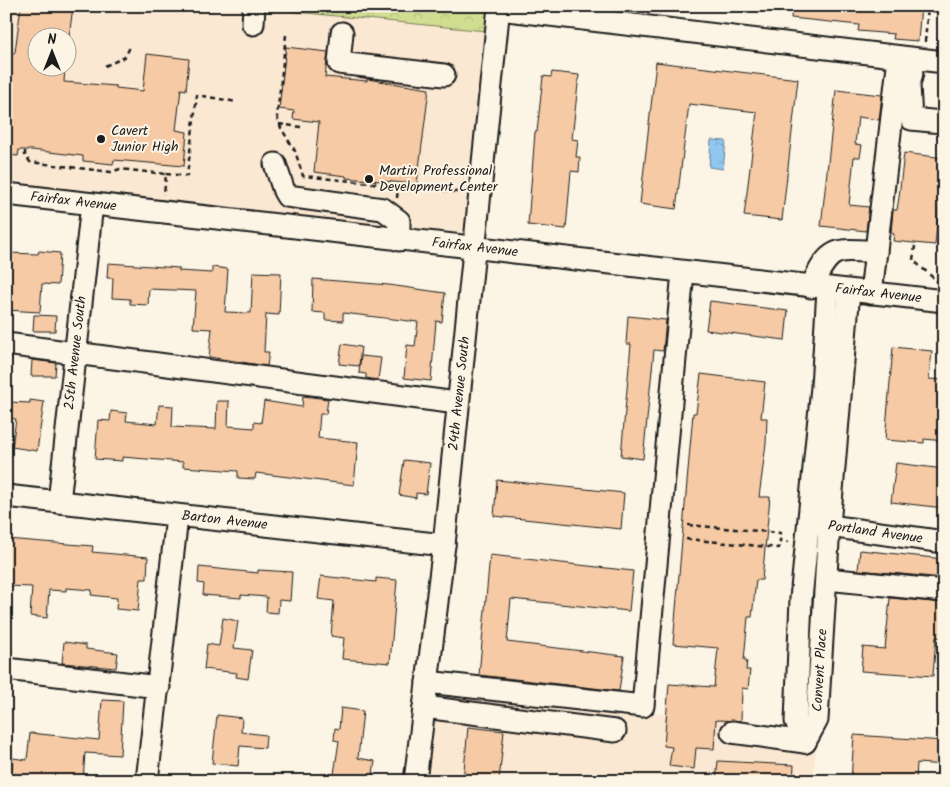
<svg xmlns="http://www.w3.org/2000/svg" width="950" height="787" viewBox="0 0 950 787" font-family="Kalam,sans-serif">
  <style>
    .built { fill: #fae8d2; fill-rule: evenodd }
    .park { fill: url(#park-crowns); stroke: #767d56 }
    .water { fill: url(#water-ripples); stroke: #62839a }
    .building { fill: #f5caa4; stroke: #1c1c1c }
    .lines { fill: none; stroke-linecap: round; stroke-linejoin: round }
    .minor-casing { stroke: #1c1c1c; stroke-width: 25 }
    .path { stroke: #1c1c1c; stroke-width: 2.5; stroke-dasharray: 5 4; stroke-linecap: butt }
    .minor { stroke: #fcf5e5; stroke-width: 21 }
    .poi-dot { fill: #1c1c1c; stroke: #fcf5e5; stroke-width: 2 }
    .labels { text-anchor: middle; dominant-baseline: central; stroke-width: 4; stroke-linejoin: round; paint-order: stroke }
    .poi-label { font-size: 14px; fill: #1c1c1c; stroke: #fcf5e5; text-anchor: start }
    .street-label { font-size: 14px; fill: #1c1c1c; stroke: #fcf5e5 }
  </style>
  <defs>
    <pattern id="park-crowns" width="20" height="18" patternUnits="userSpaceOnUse" patternTransform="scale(1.25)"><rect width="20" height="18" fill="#d1de91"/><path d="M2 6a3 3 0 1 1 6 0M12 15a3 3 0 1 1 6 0" fill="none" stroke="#b3be7c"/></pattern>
    <pattern id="water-ripples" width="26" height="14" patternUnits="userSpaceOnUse" patternTransform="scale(1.25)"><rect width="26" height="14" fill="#90c7ee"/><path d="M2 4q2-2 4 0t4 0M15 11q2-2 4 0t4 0" fill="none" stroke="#7caacc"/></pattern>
  </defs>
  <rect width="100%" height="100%" fill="#fcf5e5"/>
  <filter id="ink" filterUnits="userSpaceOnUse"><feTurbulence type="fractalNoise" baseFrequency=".02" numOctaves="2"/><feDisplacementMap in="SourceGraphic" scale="10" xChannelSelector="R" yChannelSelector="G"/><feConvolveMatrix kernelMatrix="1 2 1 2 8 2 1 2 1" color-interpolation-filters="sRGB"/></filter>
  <g filter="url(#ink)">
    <!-- built -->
    <path class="built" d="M6,6H499L475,249L6,193ZM38,38H68V68H38Z
      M437,688L818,731L813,781H427Z"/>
    <!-- park -->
    <path class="park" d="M266,6H499L496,32L266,9Z"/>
    <!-- water -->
    <path class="water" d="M711,140L726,141L723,169L709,167Z"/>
    <!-- building -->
    <path class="building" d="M21,6H73L69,38H38V68H65L64,82L116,86V88L143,91L147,54L189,59L186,90L181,89L176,130L187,132L184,166L114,160L113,164L83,161V156L32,150H19L18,156L6,155V59L15,52Z
      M792,6H921L918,41L893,39L894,34L858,31L859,25L791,18Z
      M286,47L328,52L325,77L367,81V79L429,89L417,184L346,178V176L314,172L319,122L293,119L294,111L279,109Z
      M656,62L798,79L782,220L744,216L757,112L689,104L676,209L640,204Z
      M552,72L579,75L572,139L578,140L576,157H580L579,172L571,171L566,229L528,225L535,132H537L543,76L551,77Z
      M836,90L882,95L879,120L858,117L855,144L862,145L860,157H854L849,205L869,207L866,231L821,226Z
      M904,153L944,158L935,245L893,241L894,234L891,233L893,210H897L899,197Z
      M39,251L60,253L58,285L42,284L40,312L6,310V253L38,254Z
      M108,263L179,268V271L212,273V267L228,269L225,312L251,313L253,272L281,273L279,315L266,314L264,352H269L267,366L209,357L212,329L193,328L196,291L149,289L148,305L130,304V299L112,298L113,278H107Z
      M313,279L389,285L445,293L442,322L436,321L431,381L404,378L407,345L415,346L418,322L343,313V321L325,320V313L312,312Z
      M710,301L788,311L785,340L706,330Z
      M34,315L56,316L55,331H33Z
      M628,316L666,320L663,351L654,350L643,459L621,456L631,344H626Z
      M342,344L361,347L359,366L339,364Z
      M893,347L932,351L929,379L944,380V441L924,439V443L885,440Z
      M361,356L381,358L378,380L366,378V374L359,373Z
      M32,360L56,363L55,376H31Z
      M701,374L765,382L761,418H767L766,444L759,497H770L762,580H756L752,617H748L744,660H747L746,670H750L748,689L742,688L741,721L716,720L714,749L696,748L694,769L669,766L672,747L664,746L669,684L714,687L718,648L673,644L693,413H696Z
      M303,396L328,399L326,414H320L318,438L358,442L354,485L256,473L255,479L238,478V471L183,467V462L122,457V461L95,459L98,420L110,421L111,411L127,413L126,421L157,424L159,405L173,406L172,427L216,429L217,401H229L228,426L254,428V422L261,423L264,401L302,407Z
      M30,400L44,402L37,451L12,447L16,419L6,418L8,402L30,403Z
      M404,460L430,463L426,494L416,493V498L399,495Z
      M896,463L944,469V508L891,502Z
      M497,480L624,493L621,529L494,516Z
      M6,539L93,546L92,552L148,557L147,579H141L138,611L116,609L117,598L91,595L92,590L66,588V591L49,590L47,618L30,616L32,587L6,586Z
      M860,550L944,559V578L858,570Z
      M490,555L633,571L629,611L511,599L507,642L624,656L619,691L479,675Z
      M199,567L258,573V570L292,572L290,601L279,600L278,613L266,612L267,597L241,595V598L203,595L204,584L198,583Z
      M321,576L376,582V578L397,580L390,663L342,659L344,638L331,636L334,601L318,599Z
      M890,598L944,603V638L936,637L933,676L861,671L863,647L885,649Z
      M223,618L238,621L234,648L252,650L248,679L236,677L237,673L204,669L207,644L219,646Z
      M64,642L86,645V649L118,653L116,668L62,663Z
      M102,700L123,701L120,755L85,753L83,781L11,779L13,758L27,760L30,733L99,740Z
      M341,708L363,711L358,758L375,761L372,780L334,774L339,741L334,740L335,728L339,729Z
      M217,715L242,718L241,732L266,735L265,748L240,746L238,766L212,763Z
      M468,727L504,731L499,781H463Z
      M854,735L944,741V765L917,763L916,781H851Z
      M718,761L794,765L793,781H716Z"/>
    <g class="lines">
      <!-- minor casing -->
      <g class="minor-casing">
        <g id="minor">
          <path d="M499,9L944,62"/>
          <path d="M253,24L254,6"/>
          <path d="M342,33L339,63L444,75"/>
          <path d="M912,73L909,85L911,119L942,122"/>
          <path d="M275,164L284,191L287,196L383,209L399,221V240"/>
          <path id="s1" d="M6,194L944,301"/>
          <path d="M811,287C830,247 834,249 876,252"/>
          <path d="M871,293L899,57"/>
          <path d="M6,344L457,403"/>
          <path id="s2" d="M6,496L444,545"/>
          <path id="s3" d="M59,502L92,204"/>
          <path id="s4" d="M815,524L944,542"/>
          <path d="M827,579L944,591"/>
          <path d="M6,669L159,687"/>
          <path d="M427,682L643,706L683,272"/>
          <path d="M424,707L615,731"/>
          <path d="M732,732L805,742"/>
          <path d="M805,742L796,721L801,599L822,387L828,289"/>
          <path id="s5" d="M805,742L817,720L829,526L849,291"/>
          <path d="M147,781L177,517"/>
          <path id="s6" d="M415,781L444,545L499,6"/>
        </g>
      </g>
      <!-- path -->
      <path class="path" d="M286,35L277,116L281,128L295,151L303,176L457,192
        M925,42L928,6
        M105,66L125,57L131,45
        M279,124L301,127
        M25,151V155L30,162L111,172L120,169L166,174L164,195
        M166,174L187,176L197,95L237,102
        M397,198L398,187
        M915,246L913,260L938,282
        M942,284L944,265
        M688,525L781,533L780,540
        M686,539L779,548L780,540L789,542"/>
      <!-- minor -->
      <use href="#minor" class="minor"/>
    </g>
  </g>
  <!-- markers -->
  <g class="poi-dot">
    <circle cx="101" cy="139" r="5"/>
    <circle cx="369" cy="179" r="5"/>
  </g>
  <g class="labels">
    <!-- poi labels -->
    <g class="poi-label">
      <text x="111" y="131">Cavert<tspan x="111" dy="16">Junior High</tspan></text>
      <text x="379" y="171">Martin Professional<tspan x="379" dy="16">Development Center</tspan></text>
    </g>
    <!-- street labels -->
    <g class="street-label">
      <text stroke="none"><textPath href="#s1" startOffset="68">Fairfax Avenue</textPath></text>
      <text stroke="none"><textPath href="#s1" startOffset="472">Fairfax Avenue</textPath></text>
      <text stroke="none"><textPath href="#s1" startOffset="878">Fairfax Avenue</textPath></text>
      <text stroke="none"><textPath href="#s3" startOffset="150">25th Avenue South</textPath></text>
      <text stroke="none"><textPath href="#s6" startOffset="390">24th Avenue South</textPath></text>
      <text stroke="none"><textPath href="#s2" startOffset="220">Barton Avenue</textPath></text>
      <text stroke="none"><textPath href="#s4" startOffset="61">Portland Avenue</textPath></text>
      <text stroke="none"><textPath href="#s5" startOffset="75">Convent Place</textPath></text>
    </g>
  </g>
  <!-- margin -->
  <rect width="950" height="787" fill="none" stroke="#fcf5e5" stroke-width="25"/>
  <rect x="12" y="12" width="925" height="762" fill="none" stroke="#1c1c1c" stroke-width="2" filter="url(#ink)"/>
  <!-- north arrow -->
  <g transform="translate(52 52)"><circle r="24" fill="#fcf5e5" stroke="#a29e95"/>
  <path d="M0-4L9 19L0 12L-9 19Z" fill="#1c1c1c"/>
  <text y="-8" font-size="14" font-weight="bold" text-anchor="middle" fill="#1c1c1c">N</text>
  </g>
</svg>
